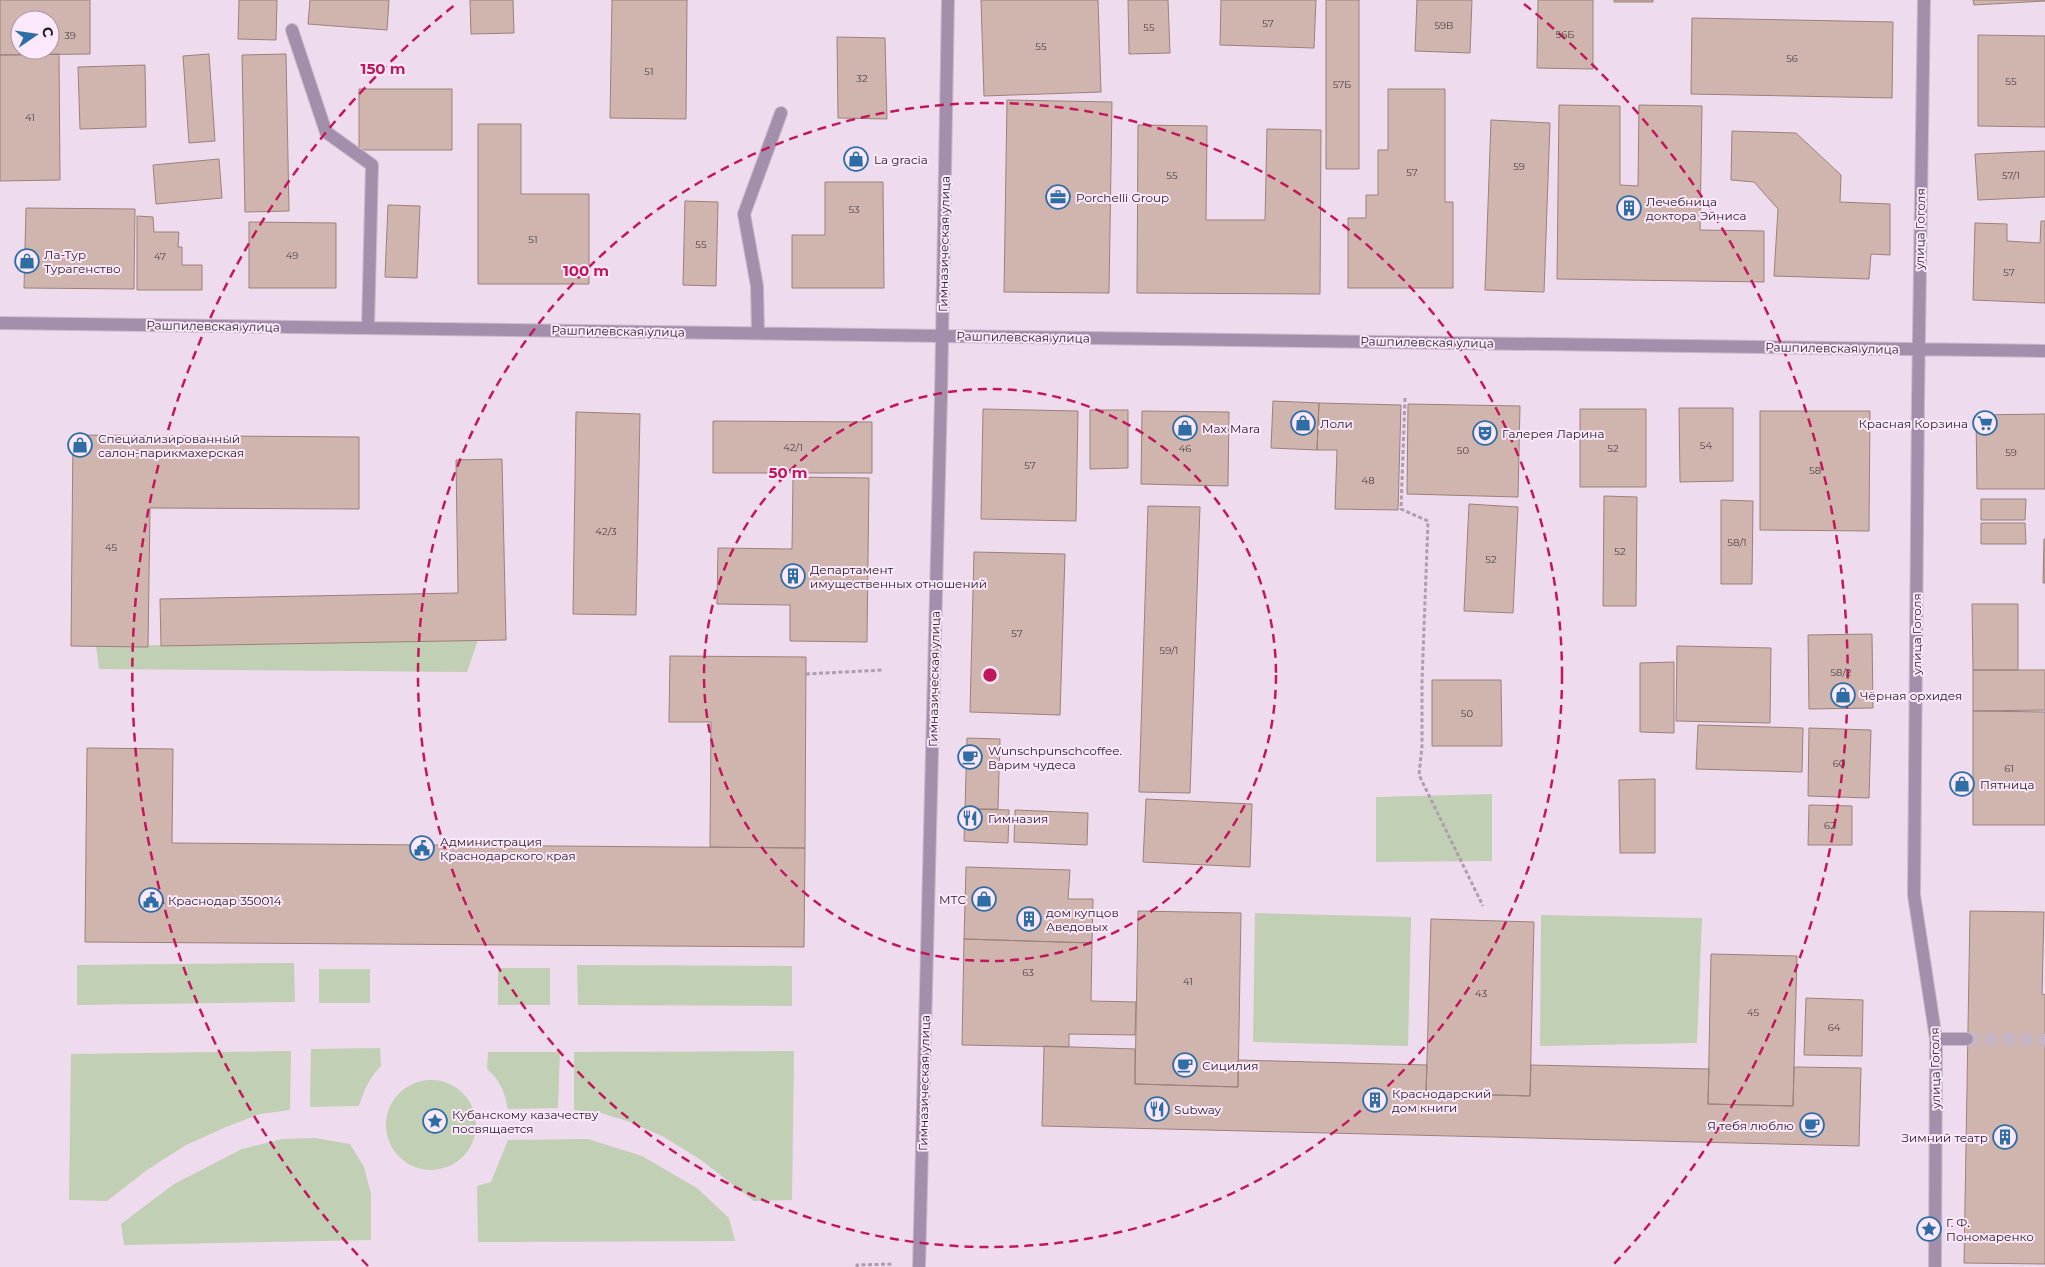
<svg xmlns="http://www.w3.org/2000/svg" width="2045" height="1267" viewBox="0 0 2045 1267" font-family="Montserrat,sans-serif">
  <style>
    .green { fill: #c1cfb4 }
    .building { fill: #d0b5ae; stroke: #9b817b; fill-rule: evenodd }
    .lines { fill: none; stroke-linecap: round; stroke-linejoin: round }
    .minor-tunnel { stroke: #c6b5c5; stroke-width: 12; stroke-dasharray: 12 6; stroke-linecap: butt }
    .minor-casing { stroke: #cab9c9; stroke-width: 14 }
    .path { stroke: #ae9ead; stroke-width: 3; stroke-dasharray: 4 2.5; stroke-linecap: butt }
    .minor { stroke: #a38fab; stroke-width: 12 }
    .ring { fill: none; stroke: #c2185b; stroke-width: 2.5; stroke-dasharray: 9 6 }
    .labels { text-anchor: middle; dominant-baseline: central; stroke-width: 4; stroke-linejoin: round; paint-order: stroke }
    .number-label { font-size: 10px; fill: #4e4246 }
    .poi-label { font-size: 12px; fill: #231c23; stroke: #fce8fb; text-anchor: start }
    .street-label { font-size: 12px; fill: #231c23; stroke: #fce8fb }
    .centre { fill: #c2185b; stroke: #fce8fb; stroke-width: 2.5 }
    .ring-label { font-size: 15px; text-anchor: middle; font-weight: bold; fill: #c2185b; stroke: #fce8fb; stroke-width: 4; stroke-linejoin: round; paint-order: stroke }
  </style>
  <rect width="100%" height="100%" fill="#efdbee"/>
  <!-- green -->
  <path class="green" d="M478,640L467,672L99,669L96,646Z
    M1492,794V861L1376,862V797Z
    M1255,913L1411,917L1408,1046L1253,1042Z
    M1541,915L1702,918L1697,1043L1540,1046Z
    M294,963L295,1002L77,1005V965Z
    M577,965L792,966V1006L578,1005Z
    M498,968H550V1005H498Z
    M319,969H370V1003H319Z
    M380,1048L381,1066C369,1078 364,1090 359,1106L310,1107L311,1049Z
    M291,1051L290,1110L260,1114L226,1127L186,1145L147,1170L107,1201L69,1200L71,1054Z
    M794,1051L792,1200L754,1201L701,1160L664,1137L630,1122L601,1113L574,1110V1052Z
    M488,1052H560L558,1108L508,1109C504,1091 501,1081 487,1069Z
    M386 1125a45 45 0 1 1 90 0a45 45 0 1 1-90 0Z
    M315,1138L350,1144L364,1167L371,1194V1240L124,1245L121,1224L174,1184L242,1149L282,1139Z
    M588,1139L642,1156L697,1188L729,1218L735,1241L478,1242L477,1186L491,1182L508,1140Z"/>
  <!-- building -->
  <path class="building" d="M0,0H90V54L0,55ZM20,20H50V50H20Z
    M239,0H277L276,40L238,39Z
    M310,0H389L387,30L308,24Z
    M470,0H513L514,33L471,34Z
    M612,0H687L686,119L610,118Z
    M981,0H1098L1101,92L984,96Z
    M1128,0H1168L1170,53L1129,54Z
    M1221,0H1316L1314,48L1220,45Z
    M1326,0H1359V169H1326Z
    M1417,0H1472L1470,53L1415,51Z
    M1538,0H1593V69L1537,68Z
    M1614,0H1653V2H1614Z
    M1973,0H2045V1L1974,5Z
    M1692,18L1893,22L1892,98L1691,94Z
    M1978,35L2045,36V127L1978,126Z
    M837,37L885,38L887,119L838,118Z
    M59,54L60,180L0,181V55Z
    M209,54L215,141L189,143L183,56Z
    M286,54L289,211L245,212L242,55Z
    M145,65L146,127L80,129L78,67Z
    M359,89H452V150H359Z
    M1388,89H1445V202H1453V288H1348V218H1366V195H1378V150H1388Z
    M1007,100L1112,102L1109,293L1004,292Z
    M1559,105L1620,106V185L1638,186L1639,105L1702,106L1700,230L1764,231V282L1557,279Z
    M1491,120L1550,123L1544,292L1485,290Z
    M478,124H521V194H589V284H478Z
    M1138,125L1207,126L1206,220H1265L1267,129L1321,130L1320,294L1137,293Z
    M1732,131L1796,133L1841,175L1840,202L1890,204V255L1871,254L1869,279L1774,276L1778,209L1754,182L1731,180Z
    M2045,151V197L1978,200L1975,154Z
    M219,159L222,198L156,204L153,165Z
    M825,182H883L884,288H792V235H825Z
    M685,201L718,202L716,286L683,285Z
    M388,205L420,206L417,278L385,277Z
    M26,208L135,209L134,289L24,288Z
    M137,216L153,217L154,232H179L178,247H182V265H202V290H137Z
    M2041,221H2045V303L1973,300L1975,223L2007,224V241L2040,243Z
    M249,222L336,223V288H249Z
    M1273,401L1319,403L1317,450L1271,448Z
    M1319,403L1401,405L1398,510L1335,509L1337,450H1317Z
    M1408,404L1520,406L1518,497L1407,494Z
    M1679,408H1733V481L1680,482Z
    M983,409L1078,411L1076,521L981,519Z
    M1580,409H1646V487H1580Z
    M1090,410H1128V468L1090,469Z
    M1142,411L1229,412L1228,486L1141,484Z
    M1760,411H1870L1869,531L1760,530Z
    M576,412L640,414L636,615L573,614Z
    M2045,414V489H1977L1976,415Z
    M713,421L872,422V473H713Z
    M73,435L359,437V509L150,508L148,647L71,646Z
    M502,459L506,640L161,646L160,599L458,593L456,460Z
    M793,477L869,478L867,642L790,641V605L717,604L718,548L792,549Z
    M1604,496L1637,497L1636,606H1603Z
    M1981,499H2026L2025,520H1981Z
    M1721,500L1753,501L1752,584H1721Z
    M1469,504L1518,507L1513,613L1464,611Z
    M1148,506L1200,507L1190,793L1139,792Z
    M1981,523H2025L2026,544H1981Z
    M2044,539H2045V583H2043Z
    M974,552L1065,554L1060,715L970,712Z
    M1972,604H2018V670H1973Z
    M1872,634L1873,708L1809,709L1808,635Z
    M1677,646L1771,648L1770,723L1676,721Z
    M670,656L806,657L805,848L710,847L711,722H669Z
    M1674,662V733L1640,732V663Z
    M1973,670H2045V710L1973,711Z
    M1432,680H1501L1502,746H1432Z
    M1973,711L2045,712V825H1973Z
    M1698,725L1803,728L1802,772L1696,769Z
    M1809,728L1871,730L1869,798L1808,796Z
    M967,738L1000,739L998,809H965Z
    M87,748L173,749L172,843L805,848L804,947L85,942Z
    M1655,779V853H1620L1619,780Z
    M1146,799L1252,804L1250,867L1143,862Z
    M1809,805L1852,806V845H1808Z
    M965,809L1009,810L1008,843L964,841Z
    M1015,810L1088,813L1087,845L1014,842Z
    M966,867L1070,870L1068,899H1093L1092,943L964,939Z
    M1138,911L1241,913L1238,1087L1135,1084Z
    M1970,911L2044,912L2042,994L2045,995V1264L1964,1263Z
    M1431,919L1534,922L1530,1096L1426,1093Z
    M964,939L1092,943L1091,1001L1136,1002L1135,1035L1069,1034V1047L962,1045Z
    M1711,954L1797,956L1793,1106L1708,1104Z
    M1806,998L1863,1000L1862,1056L1804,1055Z
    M1044,1046L1135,1049V1084L1238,1087V1060L1427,1065L1426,1093L1530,1096L1531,1065L1709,1069L1708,1104L1793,1106L1794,1067L1861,1068L1859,1146L1042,1126Z"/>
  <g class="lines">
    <!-- minor-tunnel -->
    <path class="minor-tunnel" d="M1967,1039L2045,1040"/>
    <!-- minor casing -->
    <g class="minor-casing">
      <path id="minor" d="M1924,0L1918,401L1914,895L1936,1039L1935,1267
        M292,30L326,132L372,165L368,328
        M0,323L2045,351
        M758,333L757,286L744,214L781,113
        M1936,1039H1967
        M919,1267L941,396L948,0"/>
    </g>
    <!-- path -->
    <path class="path" d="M1405,398L1401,509L1428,521L1422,681V746L1419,775L1483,906
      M806,674L883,670
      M857,1267V1265L892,1264"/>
    <!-- minor -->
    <use href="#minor" class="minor"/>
  </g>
  <!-- distance rings -->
  <g class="ring">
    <circle cx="990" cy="675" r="286"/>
    <circle cx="990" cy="675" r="572"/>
    <path d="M368 1266A858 858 0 0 1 456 4M1524 4A858 858 0 0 1 1612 1266"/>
  </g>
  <!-- icons -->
  <defs>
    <g id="shop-ring" transform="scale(1.25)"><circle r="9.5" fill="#fce8fb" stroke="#2f6ea5" stroke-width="1.5"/><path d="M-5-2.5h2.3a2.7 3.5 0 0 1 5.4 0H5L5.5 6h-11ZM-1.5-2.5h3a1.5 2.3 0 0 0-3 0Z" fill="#2f6ea5"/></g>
    <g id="office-ring" transform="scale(1.25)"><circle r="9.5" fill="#fce8fb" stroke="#2f6ea5" stroke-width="1.5"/><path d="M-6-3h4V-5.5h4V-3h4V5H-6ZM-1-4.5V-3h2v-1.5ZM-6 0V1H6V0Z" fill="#2f6ea5"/></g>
    <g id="building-ring" transform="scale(1.25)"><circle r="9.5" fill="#fce8fb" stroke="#2f6ea5" stroke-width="1.5"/><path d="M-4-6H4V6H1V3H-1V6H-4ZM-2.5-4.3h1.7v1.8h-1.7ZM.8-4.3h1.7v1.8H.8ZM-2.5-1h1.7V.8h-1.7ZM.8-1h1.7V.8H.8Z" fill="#2f6ea5"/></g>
    <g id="supermarket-ring" transform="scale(1.25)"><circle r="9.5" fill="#fce8fb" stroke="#2f6ea5" stroke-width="1.5"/><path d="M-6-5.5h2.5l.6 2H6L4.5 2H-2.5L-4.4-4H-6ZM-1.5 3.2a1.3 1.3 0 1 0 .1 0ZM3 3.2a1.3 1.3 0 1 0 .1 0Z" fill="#2f6ea5"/></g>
    <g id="theatre-ring" transform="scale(1.25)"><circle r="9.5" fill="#fce8fb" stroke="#2f6ea5" stroke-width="1.5"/><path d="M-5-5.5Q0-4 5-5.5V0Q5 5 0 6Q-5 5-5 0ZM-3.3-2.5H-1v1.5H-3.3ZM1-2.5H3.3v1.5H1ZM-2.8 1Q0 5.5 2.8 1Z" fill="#2f6ea5"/></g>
    <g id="cafe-ring" transform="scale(1.25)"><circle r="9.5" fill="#fce8fb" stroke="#2f6ea5" stroke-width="1.5"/><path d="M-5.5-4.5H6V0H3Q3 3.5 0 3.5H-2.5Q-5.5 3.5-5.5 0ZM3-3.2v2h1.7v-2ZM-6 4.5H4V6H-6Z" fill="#2f6ea5"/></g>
    <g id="restaurant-ring" transform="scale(1.25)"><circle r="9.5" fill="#fce8fb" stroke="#2f6ea5" stroke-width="1.5"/><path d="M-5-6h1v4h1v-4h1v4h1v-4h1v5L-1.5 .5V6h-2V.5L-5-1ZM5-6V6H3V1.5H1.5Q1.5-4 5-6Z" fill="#2f6ea5"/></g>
    <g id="civic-ring" transform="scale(1.25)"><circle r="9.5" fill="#fce8fb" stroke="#2f6ea5" stroke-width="1.5"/><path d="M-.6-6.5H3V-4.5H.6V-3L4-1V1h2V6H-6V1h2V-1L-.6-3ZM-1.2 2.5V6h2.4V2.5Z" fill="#2f6ea5"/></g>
    <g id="sight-ring" transform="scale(1.25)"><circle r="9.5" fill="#fce8fb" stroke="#2f6ea5" stroke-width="1.5"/><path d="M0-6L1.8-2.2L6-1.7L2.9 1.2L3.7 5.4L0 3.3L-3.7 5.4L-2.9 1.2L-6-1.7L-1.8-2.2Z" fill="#2f6ea5"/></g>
  </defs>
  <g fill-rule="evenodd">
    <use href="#shop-ring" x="856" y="159"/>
    <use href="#office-ring" x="1058" y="197"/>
    <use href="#building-ring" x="1629" y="208"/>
    <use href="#shop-ring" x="27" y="261"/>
    <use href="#shop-ring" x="1303" y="423"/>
    <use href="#supermarket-ring" x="1985" y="423"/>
    <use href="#shop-ring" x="1185" y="428"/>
    <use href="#theatre-ring" x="1485" y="433"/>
    <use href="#shop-ring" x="80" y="445"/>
    <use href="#building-ring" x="793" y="576"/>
    <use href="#shop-ring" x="1843" y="695"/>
    <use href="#cafe-ring" x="970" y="757"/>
    <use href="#shop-ring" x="1962" y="784"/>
    <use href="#restaurant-ring" x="970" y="818"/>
    <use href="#civic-ring" x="422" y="848"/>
    <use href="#shop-ring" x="984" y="899"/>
    <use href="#civic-ring" x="151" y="900"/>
    <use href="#building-ring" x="1029" y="919"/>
    <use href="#cafe-ring" x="1185" y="1065"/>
    <use href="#building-ring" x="1375" y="1100"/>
    <use href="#restaurant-ring" x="1157" y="1109"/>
    <use href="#sight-ring" x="435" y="1121"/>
    <use href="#cafe-ring" x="1812" y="1125"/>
    <use href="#building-ring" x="2005" y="1137"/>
    <use href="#sight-ring" x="1929" y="1229"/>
  </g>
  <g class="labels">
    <!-- number labels -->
    <g class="number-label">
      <text x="1268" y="23">57</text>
      <text x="1444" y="25">59В</text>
      <text x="1149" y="27">55</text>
      <text x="1565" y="34">56Б</text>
      <text x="70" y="35">39</text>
      <text x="1041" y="46">55</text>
      <text x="1792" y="58">56</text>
      <text x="649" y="71">51</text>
      <text x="862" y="78">32</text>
      <text x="2011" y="81">55</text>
      <text x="1342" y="84">57Б</text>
      <text x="30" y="117">41</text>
      <text x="1519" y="166">59</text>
      <text x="1412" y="172">57</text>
      <text x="1172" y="175">55</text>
      <text x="2011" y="175">57/1</text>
      <text x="854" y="209">53</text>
      <text x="533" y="239">51</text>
      <text x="701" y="244">55</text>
      <text x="292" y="255">49</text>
      <text x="160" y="256">47</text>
      <text x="2009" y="272">57</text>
      <text x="1706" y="445">54</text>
      <text x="793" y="447">42/1</text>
      <text x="1185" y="448">46</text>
      <text x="1613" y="448">52</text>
      <text x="1463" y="450">50</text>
      <text x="2011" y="452">59</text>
      <text x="1030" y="465">57</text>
      <text x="1815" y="470">58</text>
      <text x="1368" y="480">48</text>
      <text x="606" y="531">42/3</text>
      <text x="1737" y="542">58/1</text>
      <text x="111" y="547">45</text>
      <text x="1620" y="551">52</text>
      <text x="1491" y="559">52</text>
      <text x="1017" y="633">57</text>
      <text x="1169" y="650">59/1</text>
      <text x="1841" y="672">58/2</text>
      <text x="1467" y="713">50</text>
      <text x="1839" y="763">60</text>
      <text x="2009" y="768">61</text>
      <text x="1830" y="825">62</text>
      <text x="1028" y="972">63</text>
      <text x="1188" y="981">41</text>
      <text x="1481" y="993">43</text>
      <text x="1753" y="1012">45</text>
      <text x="1834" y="1027">64</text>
    </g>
    <!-- poi labels -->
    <g class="poi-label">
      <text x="874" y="159">La gracia</text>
      <text x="1076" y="197">Porchelli Group</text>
      <text x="1646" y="201">Лечебница<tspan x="1646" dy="14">доктора Эйниса</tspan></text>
      <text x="44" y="254">Ла-Тур<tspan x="44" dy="14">Турагенство</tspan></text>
      <text x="1320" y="423">Лоли</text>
      <text x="1968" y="423" text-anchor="end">Красная Корзина</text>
      <text x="1202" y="428">Max Mara</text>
      <text x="1502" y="433">Галерея Ларина</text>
      <text x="98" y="438">Специализированный<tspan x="98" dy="14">салон-парикмахерская</tspan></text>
      <text x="810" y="569">Департамент<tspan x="810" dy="14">имущественных отношений</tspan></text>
      <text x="1860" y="695">Чёрная орхидея</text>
      <text x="988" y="750">Wunschpunschcoffee.<tspan x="988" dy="14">Варим чудеса</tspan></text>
      <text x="1980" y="784">Пятница</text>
      <text x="988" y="818">Гимназия</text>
      <text x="440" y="841">Администрация<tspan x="440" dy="14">Краснодарского края</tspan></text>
      <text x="966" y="899" text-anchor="end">МТС</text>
      <text x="168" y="900">Краснодар 350014</text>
      <text x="1046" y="912">дом купцов<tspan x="1046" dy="14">Аведовых</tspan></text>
      <text x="1202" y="1065">Сицилия</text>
      <text x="1392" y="1093">Краснодарский<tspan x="1392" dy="14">дом книги</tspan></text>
      <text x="1174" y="1109">Subway</text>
      <text x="452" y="1114">Кубанскому казачеству<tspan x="452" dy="14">посвящается</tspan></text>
      <text x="1794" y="1125" text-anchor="end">Я тебя люблю</text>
      <text x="1988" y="1137" text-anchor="end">Зимний театр</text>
      <text x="1946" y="1222">Г. Ф.<tspan x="1946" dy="14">Пономаренко</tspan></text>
    </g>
    <!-- street labels -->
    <g class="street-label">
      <text transform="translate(1920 229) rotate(-89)">улица Гоголя</text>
      <text transform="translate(944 244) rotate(-89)">Гимназическая улица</text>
      <text transform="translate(213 326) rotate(1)">Рашпилевская улица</text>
      <text transform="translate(618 331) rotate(1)">Рашпилевская улица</text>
      <text transform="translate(1023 337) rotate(1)">Рашпилевская улица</text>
      <text transform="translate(1427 342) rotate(1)">Рашпилевская улица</text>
      <text transform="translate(1832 348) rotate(1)">Рашпилевская улица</text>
      <text transform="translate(1916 634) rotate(-90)">улица Гоголя</text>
      <text transform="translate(934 679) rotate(-89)">Гимназическая улица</text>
      <text transform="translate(1935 1068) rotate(-91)">улица Гоголя</text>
      <text transform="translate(924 1083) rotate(-89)">Гимназическая улица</text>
    </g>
  </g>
  <circle cx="990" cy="675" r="8" class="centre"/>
  <g class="ring-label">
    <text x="383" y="74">150 m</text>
    <text x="586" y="276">100 m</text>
    <text x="788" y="478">50 m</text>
  </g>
  <!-- north arrow -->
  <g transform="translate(35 35) rotate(77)"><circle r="24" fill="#fce8fb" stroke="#a596a5"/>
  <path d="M0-4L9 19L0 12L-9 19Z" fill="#2f6ea5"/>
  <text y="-8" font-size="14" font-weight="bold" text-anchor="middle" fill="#231c23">С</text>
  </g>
</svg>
